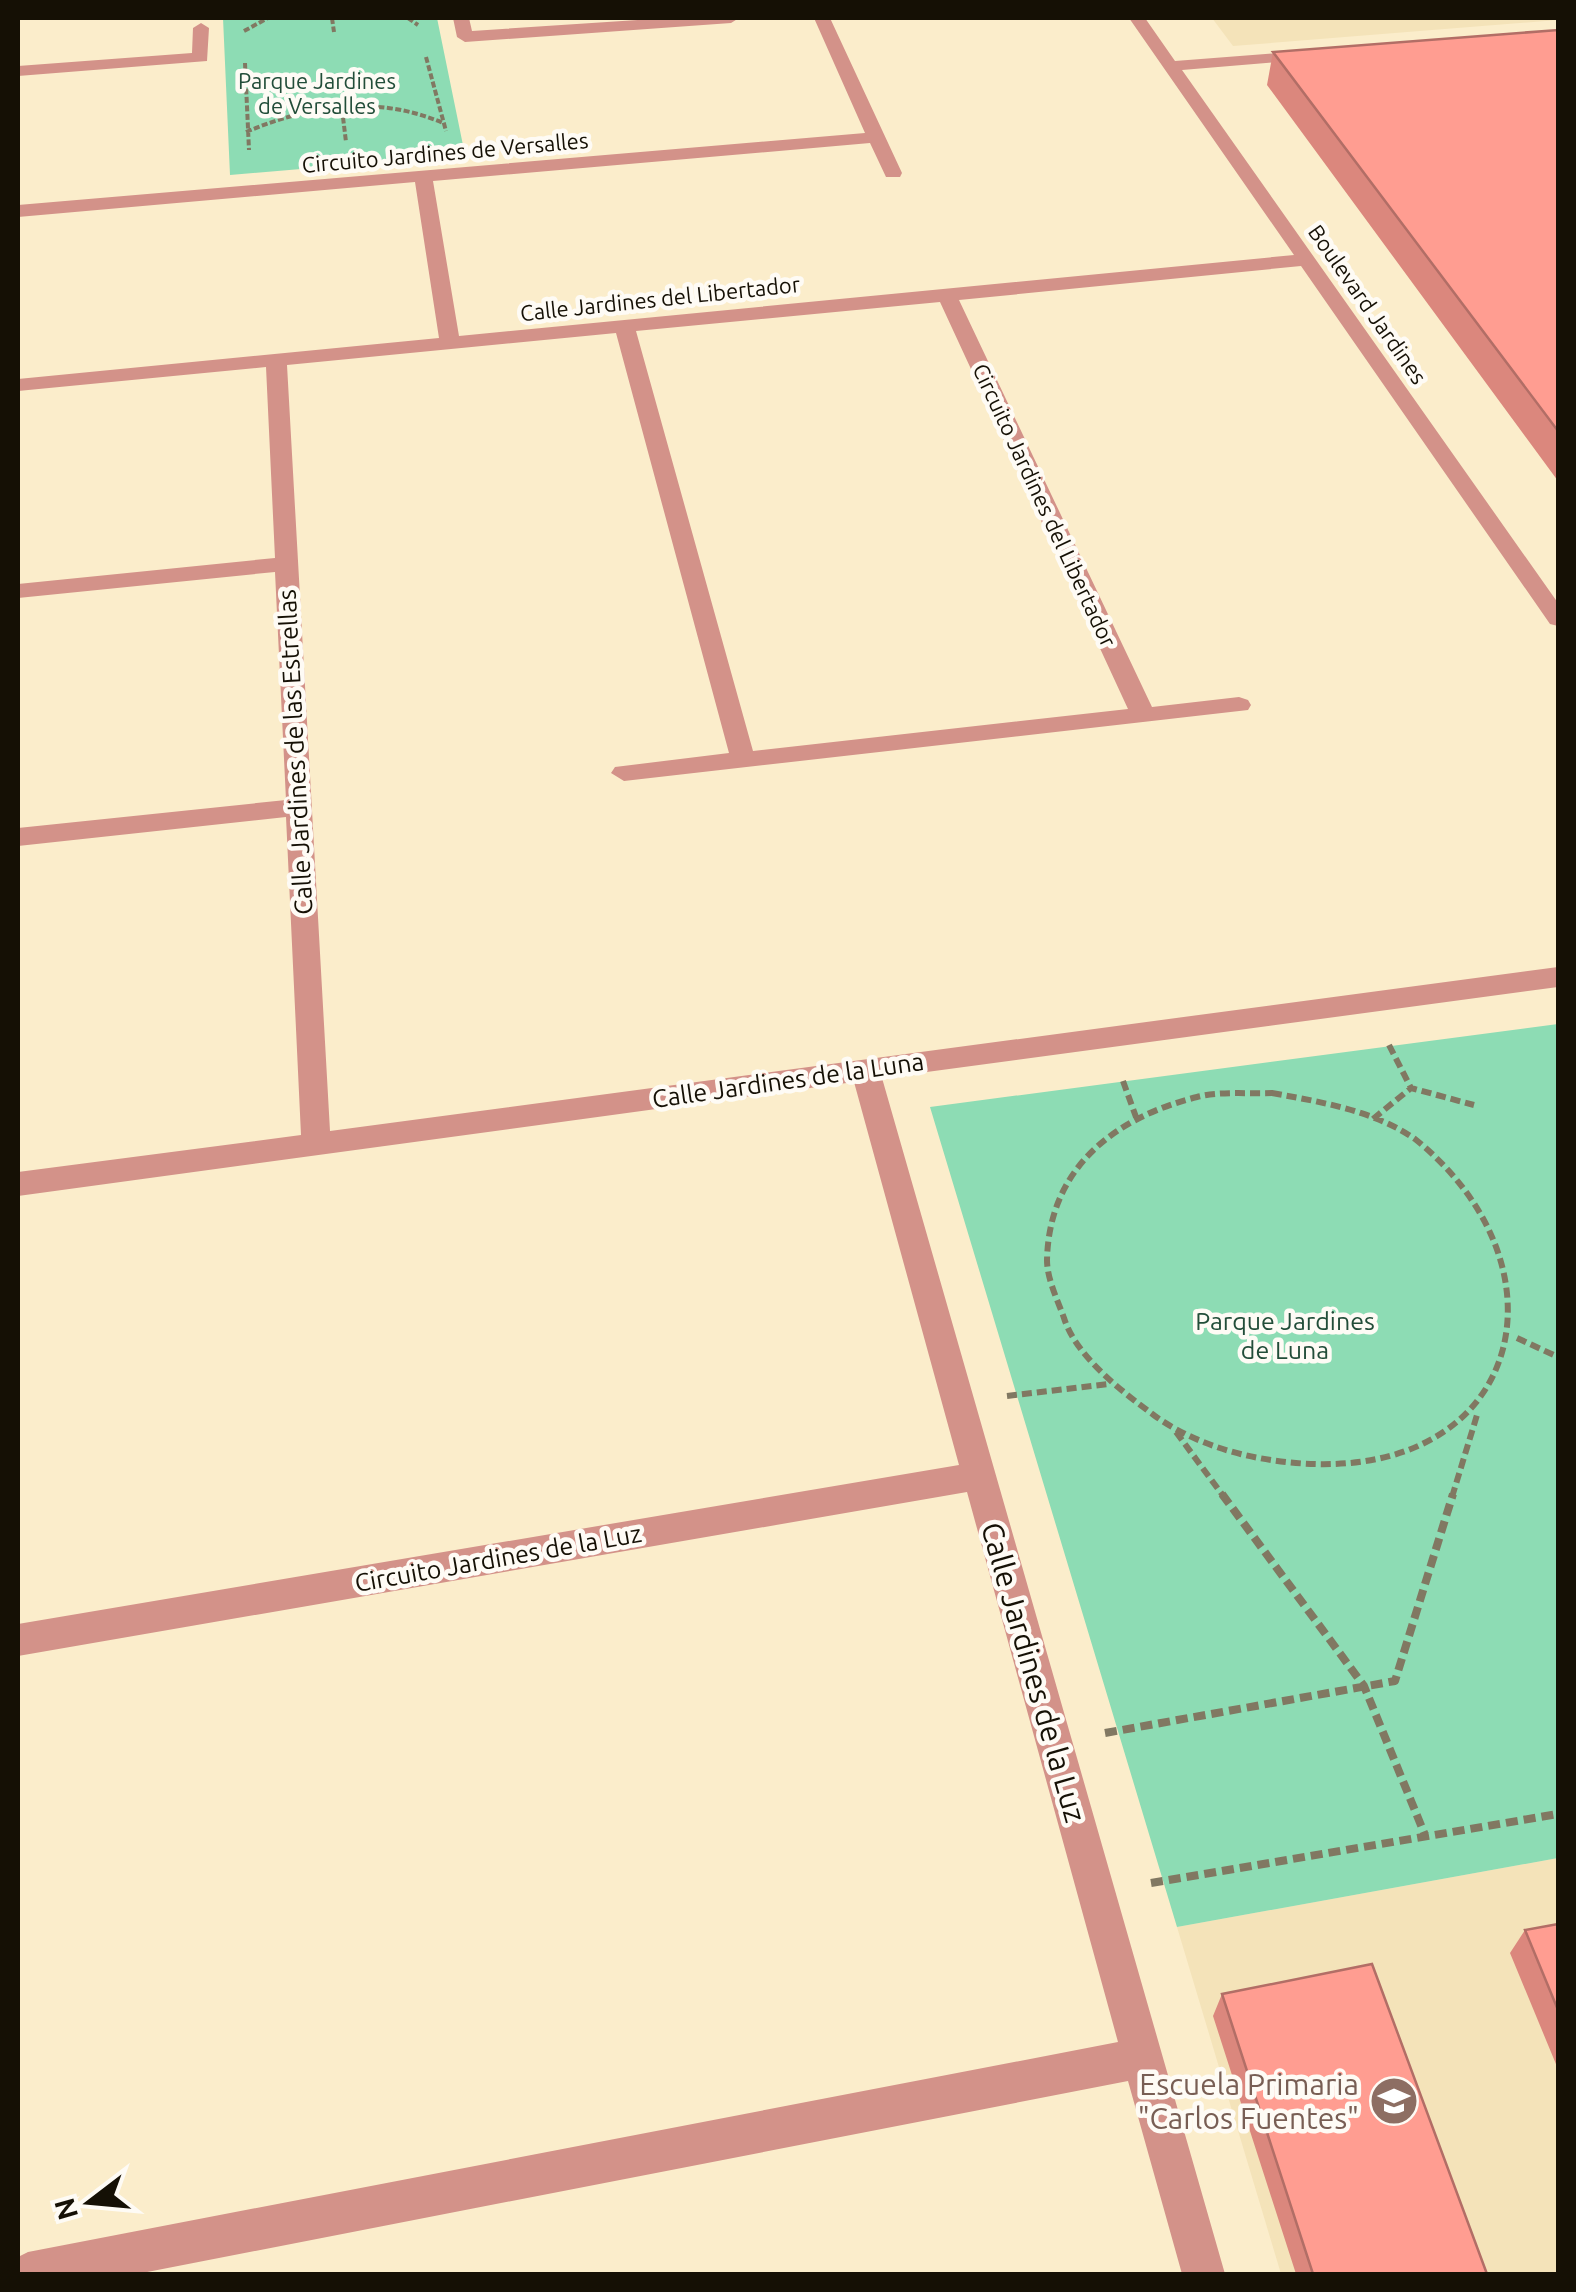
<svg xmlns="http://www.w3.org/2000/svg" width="1576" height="2292" viewBox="0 0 1576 2292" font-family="Ubuntu,sans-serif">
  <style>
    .built { fill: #f4e3b9 }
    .green { fill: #8ddcb4 }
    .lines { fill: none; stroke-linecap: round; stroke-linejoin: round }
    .path-far2 { stroke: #817862; stroke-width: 4; stroke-dasharray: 6 2.5; stroke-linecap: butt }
    .path-far1 { stroke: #817862; stroke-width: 6; stroke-dasharray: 10 5; stroke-linecap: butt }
    .path { stroke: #817862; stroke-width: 8; stroke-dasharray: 12 6; stroke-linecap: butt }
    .minor { fill: #d39289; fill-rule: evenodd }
    .wall { fill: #db877d }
    .building { fill: #ff9d91; stroke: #b26e66; stroke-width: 2.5 }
    .labels { text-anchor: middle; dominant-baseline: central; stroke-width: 9; stroke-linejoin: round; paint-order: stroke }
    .far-park-label { font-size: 22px; fill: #224d39; stroke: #fefbf5 }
    .far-street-label { font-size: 22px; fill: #151005; stroke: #fefbf5 }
    .street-label { font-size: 25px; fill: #151005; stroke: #fefbf5 }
    .park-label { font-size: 25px; fill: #224d39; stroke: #fefbf5 }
    .near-street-label { font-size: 30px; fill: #151005; stroke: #fefbf5 }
    .near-education-label { font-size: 30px; fill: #785e54; stroke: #fefbf5; text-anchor: end }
  </style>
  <rect width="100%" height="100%" fill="#fbedcb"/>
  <!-- built -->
  <path class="built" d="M1212,18H1558V20L1233,46Z
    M1558,1858V2274H1281L1177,1927Z"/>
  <!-- green -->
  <path class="green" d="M223,18H437L465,155L230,175Z
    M1558,1024V1858L1177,1927L930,1107Z"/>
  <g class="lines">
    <!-- path-far2 -->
    <path class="path-far2" d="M332,18L334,32
      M408,18L418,25
      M244,31L268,18
      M426,57L446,131
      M245,63L249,150
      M342,109L346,142
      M246,132C310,105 378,95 443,123"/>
    <!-- path-far1 -->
    <path class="path-far1" d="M1389,1045L1411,1088
      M1123,1081L1136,1117
      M1272,1093C1320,1102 1373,1110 1415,1139C1576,1269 1522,1482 1296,1463C1247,1459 1196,1445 1155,1416C1124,1393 1076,1357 1064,1318C1058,1301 1047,1279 1047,1260C1049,1169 1113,1118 1197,1097C1220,1091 1248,1094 1272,1093Z
      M1373,1119L1411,1088L1474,1105
      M1517,1338L1558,1357
      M1007,1396L1109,1384
      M1176,1432L1224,1497
      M1452,1497L1477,1415"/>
    <!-- path -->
    <path class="path" d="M1222,1494L1364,1686L1425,1835
      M1105,1733L1395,1681L1453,1494
      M1151,1883L1558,1814"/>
    <!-- minor -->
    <path class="minor" d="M453,18H469L472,31L668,18H739L731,23L465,42L457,37Z
      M814,18H830L902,173L900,177H886L870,143L433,181L459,336L1294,255L1129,18H1145L1175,61L1319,50L1322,54L1313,59L1182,70L1558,603V626L1550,624L1301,266L959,300L1152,707L1239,697L1248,700L1251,705L1248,710L624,781L611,773L615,767L729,753L616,333L287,365L330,1131L1558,967V987L882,1078L1225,2274H1182L1128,2081L137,2274H18V2257L28,2252L1118,2042L967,1492L18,1656V1624L959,1465L854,1082L18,1196V1172L301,1135L286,817L18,846V828L286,800L275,572L18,598V584L275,558L266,367L18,391V379L439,338L415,182L18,217V205L865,133ZM940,302L1128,709L753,751L636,331Z
      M201,23L209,28L207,61L18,76V66L192,53L193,28Z"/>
  </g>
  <!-- wall -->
  <path class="wall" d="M1558,30V481L1267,85L1273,52Z
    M1558,1924V2069L1510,1953L1525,1930Z
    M1222,1994L1487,2274H1296L1213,2016Z"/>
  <!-- building -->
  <path class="building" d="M1558,30V431L1273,52Z
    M1558,1924V2010L1525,1930Z
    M1372,1964L1487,2274H1313L1222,1994Z"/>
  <!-- icons -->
  <defs>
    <g id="school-disc" transform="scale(2.5)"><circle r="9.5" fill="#8d6e63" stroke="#fefbf5"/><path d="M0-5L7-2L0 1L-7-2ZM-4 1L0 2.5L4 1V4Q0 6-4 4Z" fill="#fff"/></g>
  </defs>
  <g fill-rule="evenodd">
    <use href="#school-disc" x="1394" y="2101"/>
  </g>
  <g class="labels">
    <!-- far-park labels -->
    <g class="far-park-label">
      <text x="317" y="80">Parque Jardines<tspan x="317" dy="25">de Versalles</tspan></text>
    </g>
    <!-- far-street labels -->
    <g class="far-street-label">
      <text transform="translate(445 152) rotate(-5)">Circuito Jardines de Versalles</text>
      <text transform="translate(660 298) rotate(-6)">Calle Jardines del Libertador</text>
      <text transform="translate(1368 304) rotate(55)">Boulevard Jardines</text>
      <text transform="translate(1045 505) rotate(65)">Circuito Jardines del Libertador</text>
    </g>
    <!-- street labels -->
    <g class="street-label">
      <text transform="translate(295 752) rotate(-93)">Calle Jardines de las Estrellas</text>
      <text transform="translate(788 1080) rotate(-8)">Calle Jardines de la Luna</text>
      <text transform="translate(498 1558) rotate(-10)">Circuito Jardines de la Luz</text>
    </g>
    <!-- park labels -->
    <g class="park-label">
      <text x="1285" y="1321">Parque Jardines<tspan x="1285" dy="29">de Luna</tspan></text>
    </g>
    <!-- near-street labels -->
    <g class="near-street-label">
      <text transform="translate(1034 1672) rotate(74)">Calle Jardines de la Luz</text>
    </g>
    <!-- near-education labels -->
    <g class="near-education-label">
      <text x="1359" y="2084">Escuela Primaria<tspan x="1359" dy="34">"Carlos Fuentes"</tspan></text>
    </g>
  </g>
  <!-- border -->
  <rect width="1576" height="2292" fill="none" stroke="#151005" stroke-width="40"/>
  <!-- north arrow -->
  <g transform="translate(90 2202) rotate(254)" stroke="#fefbf5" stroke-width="8" paint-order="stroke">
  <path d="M0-8L18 38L0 25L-18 38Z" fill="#151005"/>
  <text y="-15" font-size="28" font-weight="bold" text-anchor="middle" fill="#151005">N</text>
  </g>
</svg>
